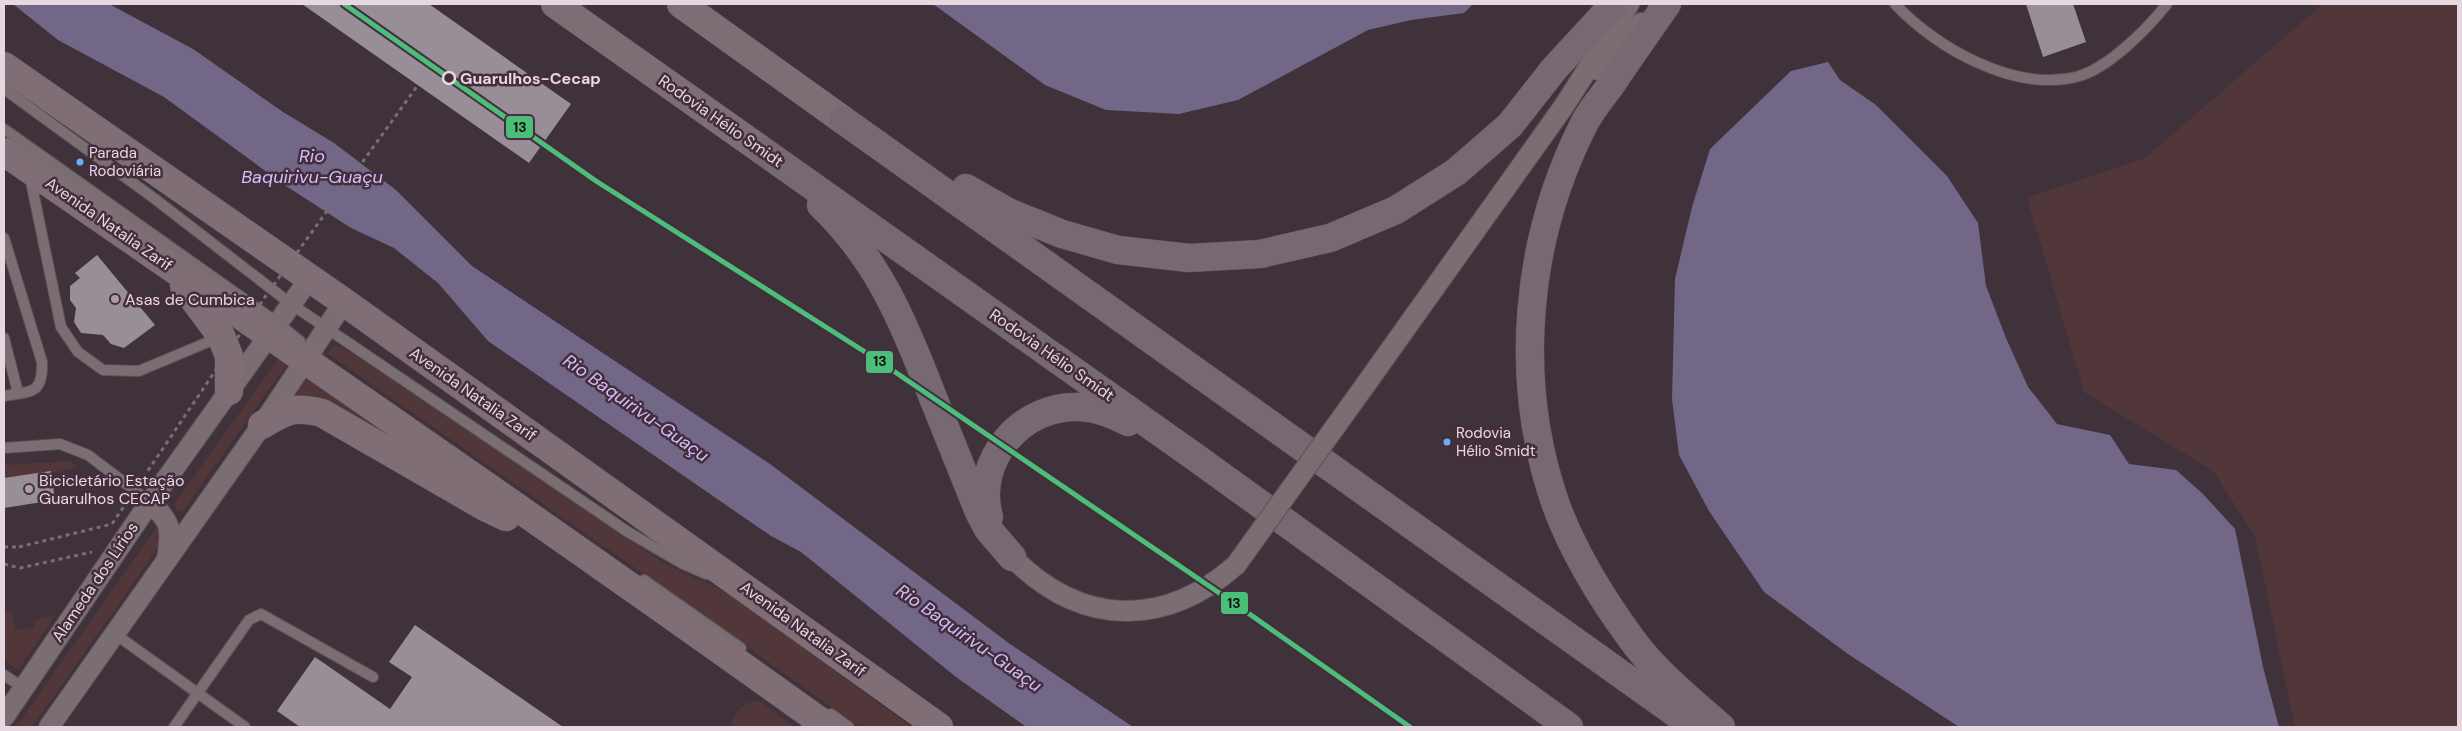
<svg xmlns="http://www.w3.org/2000/svg" width="2462" height="731" viewBox="0 0 2462 731" font-family="'DM Sans',sans-serif">
  <style>
    .green { fill: #513739 }
    .water { fill: #726786 }
    .building { fill: #988e97 }
    .lines { fill: none; stroke-linecap: round; stroke-linejoin: round }
    .lane-casing { stroke: #5c5158; stroke-width: 12 }
    .street-casing { stroke: #5c5158; stroke-width: 22 }
    .secondary-casing { stroke: #5c5158; stroke-width: 29 }
    .primary-casing { stroke: #5c5158; stroke-width: 29 }
    .highway-casing { stroke: #5c5158; stroke-width: 29 }
    .path { stroke: #796e73; stroke-width: 3; stroke-dasharray: 4 4; stroke-linecap: butt }
    .lane { stroke: #7b6e73; stroke-width: 10 }
    .street { stroke: #7b6e73; stroke-width: 20 }
    .secondary { stroke: #7f6e76; stroke-width: 28 }
    .primary { stroke: #7b6e74; stroke-width: 28 }
    .highway { stroke: #766971; stroke-width: 28 }
    .street-bridge-casing { stroke: #5c5158; stroke-width: 22; stroke-linecap: butt }
    .path-bridge { stroke: #796e73; stroke-width: 3; stroke-dasharray: 4 4; stroke-linecap: butt }
    .street-bridge { stroke: #7b6e73; stroke-width: 20 }
    .rail-1-casing { stroke: #442d3d; stroke-width: 9 }
    .rail-1 { stroke: #4bbf79; stroke-width: 5 }
    .stop-dot { fill: #442d3d; stroke: #e6d7e1; stroke-width: 2.5 }
    .bus-dot { fill: #66b1f2; stroke: #442d3d; stroke-width: 2 }
    .poi-dot { fill: #ac9da7; stroke: #442d3d; stroke-width: 2 }
    .labels { text-anchor: middle; dominant-baseline: central; stroke-width: 5; stroke-linejoin: round; paint-order: stroke }
    .bus-label { font-size: 15px; fill: #e6d7e1; stroke: #442d3d; text-anchor: start }
    .stop-label { font-size: 16px; font-weight: bold; fill: #e6d7e1; stroke: #442d3d; text-anchor: start }
    .street-label { font-size: 16px; fill: #e6d7e1; stroke: #442d3d }
    .poi-label { font-size: 16px; fill: #e6d7e1; stroke: #442d3d; text-anchor: start }
    .water-label { font-size: 18px; font-style: italic; fill: #d3c0fa; stroke: #442d3d }
    .line-badge { stroke: #442d3d; stroke-width: 2 }
    .pale-badge-label { font-size: 14px; text-anchor: middle; font-weight: bold; fill: #111 }
  </style>
  <rect width="100%" height="100%" fill="#3f323b"/>
  <!-- green -->
  <path class="green" d="M2323,4H2458V727H2295L2255,536L2213,471L2084,392L2027,198L2145,158Z
    M334,346L341,347L364,361L665,564L728,593L911,727H859L734,637L327,353Z
    M279,358L287,364L182,512L177,510L174,504Z
    M309,373L393,437L389,438L289,401Z
    M70,461L77,468L4,483V465Z
    M160,526L166,533L147,564L32,727H16L156,528Z
    M12,611L15,631L34,627L33,621L56,614L18,670L4,659V612Z
    M760,701L790,724L794,727H730C735,711 742,702 760,701Z"/>
  <!-- water -->
  <path class="water" d="M13,4H109L193,49L283,112L334,143L396,190L472,266L770,464L1010,644L1133,727L1025,726L956,677L801,552L771,536L488,341L438,283L394,248L351,228L286,186L164,97L58,40Z
    M933,4H1473L1464,13L1411,20L1368,30L1238,100L1179,114L1106,110L1045,85Z
    M1828,62L1840,80L1876,105L1947,176L1978,223L1986,286L2006,338L2028,387L2057,424L2110,435L2129,464L2176,470L2203,494L2235,529L2263,667L2279,727H1959L1848,654L1764,592L1709,511L1679,455L1672,399L1675,279L1692,207L1710,149L1791,71Z"/>
  <!-- building -->
  <path class="building" d="M302,4H429L571,104L529,163Z
    M2026,4H2073L2086,42L2043,57Z
    M97,255L155,325L124,348L111,344L103,335L81,333L74,322L76,308L70,300V286L80,278L75,273Z
    M51,471L55,500L4,508V478Z
    M415,625L563,727H300L277,711L315,657L390,709L412,677L389,662Z"/>
  <g class="lines">
    <!-- lane casing -->
    <g class="lane-casing">
      <path id="lane" d="M1895,4C1936,48 2014,92 2076,77C2108,69 2147,29 2167,4
        M4,89L155,199L291,304L628,532L683,564L706,574
        M4,129L278,323L300,341
        M30,177L61,327L78,352L103,370L139,371L220,337
        M4,238L42,362C43,395 31,391 4,396
        M4,338L18,393
        M4,448L60,444L88,455L150,502
        M644,580L741,648
        M115,634L245,727
        M4,675L24,688
        M831,714L849,727
        M174,727L249,620L261,614L373,677"/>
    </g>
    <!-- street casing -->
    <g class="street-casing">
      <path id="street" d="M1598,70L1641,23
        M1366,384L1564,106L1629,4
        M150,502C173,524 171,529 167,560
        M1012,557C1080,626 1163,629 1236,565
        M4,717L150,502L310,278
        M49,727L262,425L344,302"/>
    </g>
    <!-- secondary casing -->
    <g class="secondary-casing">
      <path id="secondary" d="M4,66L344,302L939,727
        M4,152C279,342 556,532 828,727
        M184,286L221,336L229,356V391
        M262,425C286,410 294,406 322,413L485,507L506,517"/>
    </g>
    <!-- primary casing -->
    <g class="primary-casing">
      <path id="primary" d="M555,4L763,151
        M681,4L843,120"/>
    </g>
    <!-- highway casing -->
    <g class="highway-casing">
      <path id="highway" d="M1667,4C1648,31 1629,58 1611,85C1602,97 1592,109 1585,122C1525,239 1512,380 1556,505C1574,554 1602,599 1633,641C1654,670 1693,703 1721,727
        M843,120L1695,727
        M763,151L1195,457L1569,727
        M966,188L1008,212L1062,234L1118,250L1189,258L1260,254L1330,238L1396,210L1456,172L1510,125L1554,69L1614,4
        M821,205C878,259 904,323 932,395C948,434 963,473 979,512L988,529L1012,557
        M989,517C973,460 1022,404 1080,407C1098,408 1112,414 1128,422"/>
    </g>
    <!-- path -->
    <path class="path" d="M4,547H19
      M4,564L20,568L92,552"/>
    <!-- lane -->
    <use href="#lane" class="lane"/>
    <!-- street -->
    <use href="#street" class="street"/>
    <!-- secondary -->
    <use href="#secondary" class="secondary"/>
    <!-- primary -->
    <use href="#primary" class="primary"/>
    <!-- highway -->
    <use href="#highway" class="highway"/>
    <!-- street-bridge casing -->
    <g class="street-bridge-casing">
      <path id="street-bridge" d="M1236,565L1366,384"/>
    </g>
    <!-- path-bridge -->
    <path class="path-bridge" d="M19,547L112,524L265,297L418,85"/>
    <!-- street-bridge -->
    <use href="#street-bridge" class="street-bridge"/>
    <!-- rail-1 casing -->
    <g class="rail-1-casing">
      <path id="rail-1" d="M344,4L596,181L873,357L1231,601L1410,727"/>
    </g>
    <!-- rail-1 -->
    <use href="#rail-1" class="rail-1"/>
  </g>
  <!-- markers -->
  <circle class="stop-dot" cx="449" cy="78" r="6"/>
  <g class="bus-dot">
    <circle cx="80" cy="162" r="4.5"/>
    <circle cx="1447" cy="442" r="4.5"/>
  </g>
  <g class="poi-dot">
    <circle cx="115" cy="299" r="5"/>
    <circle cx="29" cy="489" r="5"/>
  </g>
  <g class="labels">
    <!-- bus labels -->
    <g class="bus-label">
      <text x="89" y="153">Parada<tspan x="89" dy="18">Rodoviária</tspan></text>
      <text x="1456" y="433">Rodovia<tspan x="1456" dy="18">Hélio Smidt</tspan></text>
    </g>
    <!-- stop labels -->
    <g class="stop-label">
      <text x="460" y="78">Guarulhos-Cecap</text>
    </g>
    <!-- street labels -->
    <g class="street-label">
      <text transform="translate(721 121) rotate(35)">Rodovia Hélio Smidt</text>
      <text transform="translate(109 224) rotate(35)">Avenida Natalia Zarif</text>
      <text transform="translate(1052 355) rotate(35)">Rodovia Hélio Smidt</text>
      <text transform="translate(473 394) rotate(35)">Avenida Natalia Zarif</text>
      <text transform="translate(95 582) rotate(-56)">Alameda dos Lírios</text>
      <text transform="translate(803 629) rotate(36)">Avenida Natalia Zarif</text>
    </g>
    <!-- poi labels -->
    <g class="poi-label">
      <text x="125" y="299">Asas de Cumbica</text>
      <text x="39" y="480">Bicicletário Estação<tspan x="39" dy="18">Guarulhos CECAP</tspan></text>
    </g>
    <!-- water labels -->
    <g class="water-label">
      <text x="312" y="156">Rio<tspan x="312" dy="21">Baquirivu-Guaçu</tspan></text>
      <text transform="translate(636 408) rotate(35)">Rio Baquirivu-Guaçu</text>
      <text transform="translate(969 638) rotate(35)">Rio Baquirivu-Guaçu</text>
    </g>
  </g>
  <g class="line-badge">
    <rect x="505" y="115" width="29" height="24" rx="5" fill="#4bbf79"/>
    <rect x="865" y="350" width="29" height="24" rx="5" fill="#4bbf79"/>
    <rect x="1220" y="591" width="29" height="24" rx="5" fill="#4bbf79"/>
  </g>
  <g class="pale-badge-label">
    <text x="520" y="132">13</text>
    <text x="880" y="366">13</text>
    <text x="1234" y="608">13</text>
  </g>
  <!-- border -->
  <rect width="2462" height="731" fill="none" stroke="#e6d7e1" stroke-width="10"/>
</svg>
